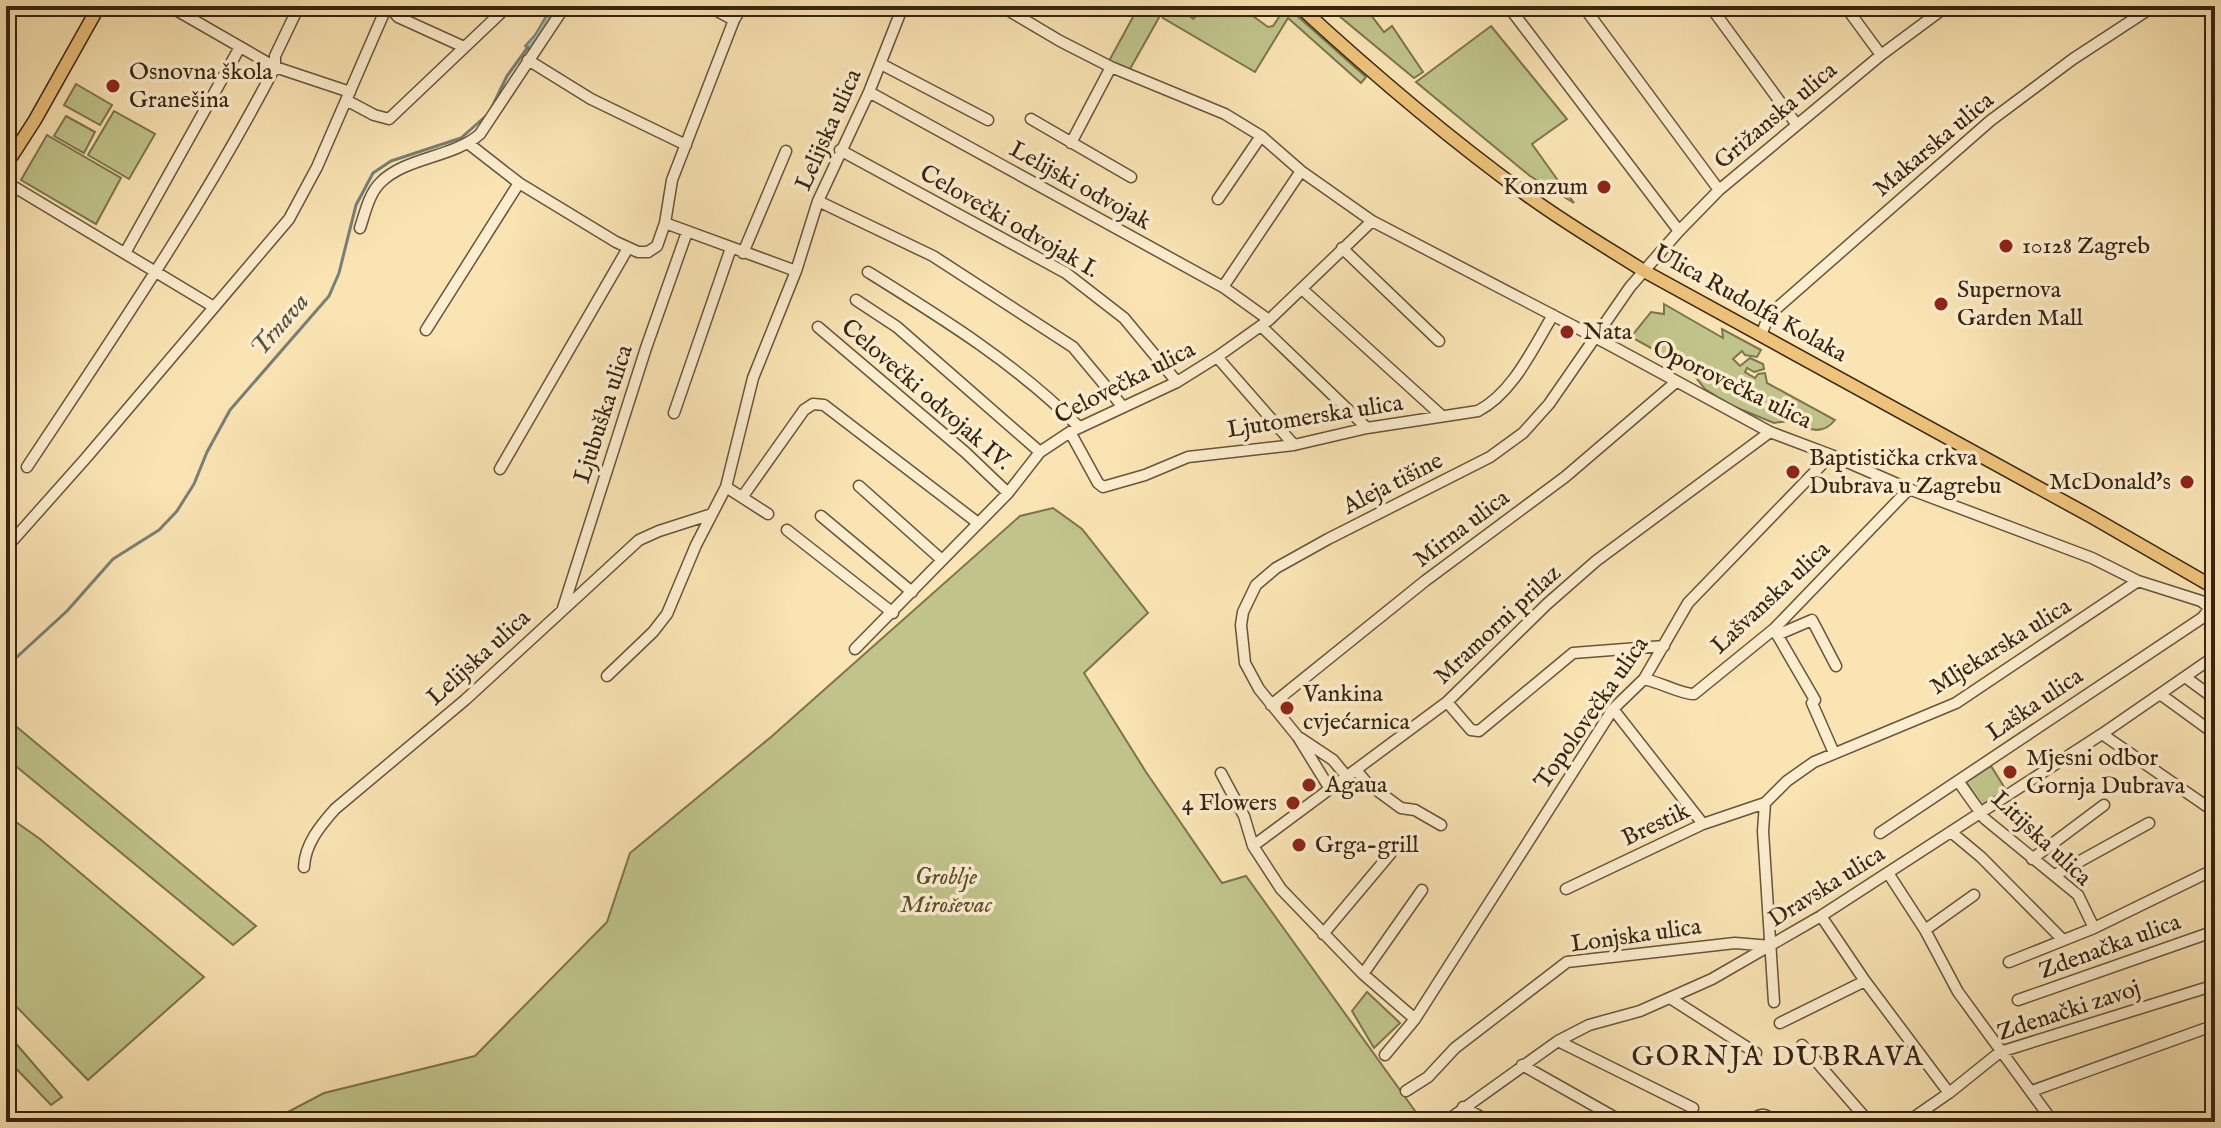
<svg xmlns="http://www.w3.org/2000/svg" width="2221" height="1128" viewBox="0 0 2221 1128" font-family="'IM FELL English',serif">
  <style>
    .green { fill: #c0c48b; stroke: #7b744e; stroke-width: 2 }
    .water { fill: #a3bcb8; stroke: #777f76; stroke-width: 2 }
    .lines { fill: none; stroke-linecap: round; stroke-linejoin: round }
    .stream { stroke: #777f76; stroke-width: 3 }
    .minor-casing { stroke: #67543a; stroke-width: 13 }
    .major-casing { stroke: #362412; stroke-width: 15 }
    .minor { stroke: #fcedce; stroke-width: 10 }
    .major { stroke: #edc27a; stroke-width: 12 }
    .poi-dot { fill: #8f2418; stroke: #fcedce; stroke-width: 3 }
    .labels { text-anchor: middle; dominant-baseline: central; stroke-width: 7; stroke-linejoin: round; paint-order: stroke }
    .poi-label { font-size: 24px; fill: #362412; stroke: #fcedce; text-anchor: start }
    .street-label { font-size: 24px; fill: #362412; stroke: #fcedce }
    .park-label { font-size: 24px; font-style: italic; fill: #584c30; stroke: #fcedce }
    .water-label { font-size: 26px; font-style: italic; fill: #575244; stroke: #fcedce }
    .quarter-label { font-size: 28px; letter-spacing: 2px; fill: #362412; stroke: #fcedce }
  </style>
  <rect width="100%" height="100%" fill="#fae4b4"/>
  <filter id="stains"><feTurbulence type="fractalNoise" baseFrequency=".0025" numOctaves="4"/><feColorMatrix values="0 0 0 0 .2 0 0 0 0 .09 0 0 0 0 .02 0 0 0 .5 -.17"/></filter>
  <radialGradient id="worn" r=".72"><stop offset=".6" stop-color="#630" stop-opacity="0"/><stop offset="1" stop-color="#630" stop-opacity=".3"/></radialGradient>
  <!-- green -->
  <path class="green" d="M1139,6H1179L1193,19L1208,6H1239L1268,27L1273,26L1279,17L1272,6H1286L1366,77L1361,83L1288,18L1255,72L1163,18L1161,14L1130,69L1109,61Z
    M1327,6H1364L1384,32L1392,26L1423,72L1414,78Z
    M1491,26L1567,119L1532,144L1574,203L1530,176L1416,82Z
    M76,84L112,105L100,125L64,105Z
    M114,111L155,134L129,179L88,155Z
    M66,116L95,132L84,153L54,136Z
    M47,135L121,178L96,224L21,180Z
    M1664,304L1723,338L1722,329L1761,350L1757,357L1745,355L1742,351L1733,359L1740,366L1750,358L1763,364L1764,369L1754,372L1747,368L1745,372L1755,378L1758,374L1765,373L1767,383L1835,420C1823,435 1808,431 1794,420L1774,423L1730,405L1705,389L1689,369L1631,337L1651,312L1664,314Z
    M1053,508L1082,529L1148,613L1084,673L1146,772L1222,883L1246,876L1423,1122H269L324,1093L475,1056L607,922L630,853L771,737L1020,516Z
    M6,718L256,926L233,945L6,758Z
    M1991,766L2006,790L1982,806L1966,782Z
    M6,815L40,839L204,977L88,1080L6,996Z
    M1367,992L1400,1023L1374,1048L1352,1011Z
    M6,1032L62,1097L51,1105L6,1058Z"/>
  <!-- water -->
  <path class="water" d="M552,6H560L531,51L525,46L535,35Z"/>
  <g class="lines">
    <!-- stream -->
    <path class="stream" d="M491,109L507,76L528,47
      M6,667L67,611L113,559L159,530L177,511L194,484L207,452L230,410L329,296L339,273L356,205L373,173L391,161L461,138L487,115"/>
    <!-- minor casing -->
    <g class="minor-casing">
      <path id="minor" d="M169,6L275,67L350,92
        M388,6L398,17L464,47
        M708,6L734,20
        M1001,6L1060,41L1111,67L1225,114L1261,136L1301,171L1372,221L1606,343L1770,432L1831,455L1909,489L2092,558L2138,581L2201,601L2210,608L2202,618L1880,833
        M1508,6L1679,231
        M1583,6L1719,190
        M1710,6L1797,125
        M1845,6L1881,55
        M528,60L591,99L686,145
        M881,64L988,120
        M869,92L1223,287L1269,320
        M346,100L374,115L389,119L508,6
        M1031,119L1131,177
        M1071,143L1111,67
        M469,144L519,183L616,242L638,252H648L657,246L665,223L672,180L734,20L742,6
        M840,150L1066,273L1124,318L1177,382
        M6,182L214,307
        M1218,199L1261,136
        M818,201L933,256L1073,347L1123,407
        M665,223L796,271
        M360,228C365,213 369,194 380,183C405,157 453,158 480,134L565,6
        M1342,248L1439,341
        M125,253L240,47
        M743,253L786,151
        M868,272C942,318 1018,365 1079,427
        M1223,287L1301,171
        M1302,289L1442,416
        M856,300L897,327L1040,452
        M1261,326L1367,428
        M818,327L965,452L1008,493
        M426,330L519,183
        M1761,335L1769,315L1990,121L2073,59L2154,6
        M1217,357L1294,445
        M674,413L731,248
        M1070,432L1098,483L1103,487L1145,475L1188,457L1294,445L1367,428L1478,411C1513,393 1533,348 1553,315
        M27,467C113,337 203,206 275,67V56L299,6
        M500,469L628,248
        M859,486L942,560
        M726,487L768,514
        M743,496L804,410L813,404L824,405L978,523
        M821,516L912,592
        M787,530L893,613
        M6,548L86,458L289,219L317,167L387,6
        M563,608L646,348L687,232
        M1775,631L1815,700
        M1777,635L1812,620L1836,666
        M855,649L1008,493L1040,452L1070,432L1177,382L1217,357L1269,320L1372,221
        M607,676L653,632L667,614L696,545L726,487L753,378L796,271L818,201L869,92L903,6
        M2185,677L2215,699
        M1644,679C1659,682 1684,695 1694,694L1774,629L1909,489
        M2160,694L2215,734
        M1447,702L1471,730L1479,731L1573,653L1664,646
        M1812,703L1834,753
        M1271,705L1425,581L1565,477L1676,382
        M1613,709L1703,824
        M2102,734L2215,812
        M1300,738L1333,760L1347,777
        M1356,770L1367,783L1401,808L1415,810L1441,825
        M1221,773L1244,816L1253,846L1281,889L1363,974L1415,1019
        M1958,781L1985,819L2078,895L2094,928
        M1330,789L1298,737L1259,689L1245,663L1241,625L1243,612L1256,585L1276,568L1328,539L1490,457L1523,433L1549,404L1630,287L1679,231L1719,190L1881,55L1947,6
        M1765,803L1763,831L1774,1002
        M1951,832L1981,857L2063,940
        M1253,846L1447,702L1547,604L1596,561L1770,432
        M2032,859L2104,805
        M304,867C305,844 320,826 335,809L465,700L639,540L659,531L712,514
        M1888,873L1925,930L1958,992L2053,1122
        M2055,875L2149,823
        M1566,889L1703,824L1765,803L1787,781L1814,762L1956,703L2138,581
        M1821,916L1865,981L1949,1093
        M1925,930L1974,895
        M1323,934L1391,853
        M2009,962L2094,928L2215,869
        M1363,974L1422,890
        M1670,998L1756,1053
        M2018,1000L2215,931
        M1780,1023L1865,981
        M1558,1041L1693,1108
        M1802,1045L1869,1122
        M1385,1055L1415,1019L1613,709L1644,679L1688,603L1831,455
        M1522,1065L1623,1122
        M1406,1091L1428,1077L1455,1048L1567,962L1735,943L1771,946
        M2032,1091L2215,1025
        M1463,1107L1490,1122
        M1445,1122L1558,1041L1589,1025L1640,1011L1712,979L1821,916L2102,734L2215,656
        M1749,1122C1759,1114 1764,1111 1774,1122
        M1907,1122L1949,1093L2000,1052L2215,985
        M2195,1122L2215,1115"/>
    </g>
    <!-- major casing -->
    <g class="major-casing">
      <path id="major" d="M1299,6C1373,74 1449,139 1531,198C1567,224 1606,247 1644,271L2092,517L2215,588
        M6,165L35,120L99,6"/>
    </g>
    <!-- minor -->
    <use href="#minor" class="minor"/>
    <!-- major -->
    <use href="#major" class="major"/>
  </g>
  <!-- markers -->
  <g class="poi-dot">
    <circle cx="113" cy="86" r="8"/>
    <circle cx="1604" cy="187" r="8"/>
    <circle cx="2006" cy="246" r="8"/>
    <circle cx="1941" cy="304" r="8"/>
    <circle cx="1567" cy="332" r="8"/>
    <circle cx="1793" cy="472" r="8"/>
    <circle cx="2187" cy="482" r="8"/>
    <circle cx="1287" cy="708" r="8"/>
    <circle cx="2010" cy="772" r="8"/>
    <circle cx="1309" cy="785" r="8"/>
    <circle cx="1293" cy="803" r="8"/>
    <circle cx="1299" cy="845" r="8"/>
  </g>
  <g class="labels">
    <!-- poi labels -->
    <g class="poi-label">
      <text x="129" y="72">Osnovna škola<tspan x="129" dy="28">Granešina</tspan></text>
      <text x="1588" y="187" text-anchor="end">Konzum</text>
      <text x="2022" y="246">10128 Zagreb</text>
      <text x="1957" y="290">Supernova<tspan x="1957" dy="28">Garden Mall</tspan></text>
      <text x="1583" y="332">Nata</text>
      <text x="1809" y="458">Baptistička crkva<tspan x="1809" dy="28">Dubrava u Zagrebu</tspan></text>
      <text x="2171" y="482" text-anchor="end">McDonald's</text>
      <text x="1303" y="694">Vankina<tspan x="1303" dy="28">cvjećarnica</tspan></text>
      <text x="2026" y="758">Mjesni odbor<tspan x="2026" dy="28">Gornja Dubrava</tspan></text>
      <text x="1325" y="785">Agaua</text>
      <text x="1277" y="803" text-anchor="end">4 Flowers</text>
      <text x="1315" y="845">Grga-grill</text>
    </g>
    <!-- street labels -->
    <g class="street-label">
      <text transform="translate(1776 116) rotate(-40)">Grižanska ulica</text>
      <text transform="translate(829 130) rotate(-66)">Lelijska ulica</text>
      <text transform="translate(1934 145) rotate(-40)">Makarska ulica</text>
      <text transform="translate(1080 186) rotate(29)">Lelijski odvojak</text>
      <text transform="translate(1009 222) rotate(30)">Celovečki odvojak I.</text>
      <text transform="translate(1750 304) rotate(29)">Ulica Rudolfa Kolaka</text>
      <text transform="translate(1125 383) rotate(-27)">Celovečka ulica</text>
      <text transform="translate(1732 385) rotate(26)">Oporovečka ulica</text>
      <text transform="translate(926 395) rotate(41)">Celovečki odvojak IV.</text>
      <text transform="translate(604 414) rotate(-72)">Ljubuška ulica</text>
      <text transform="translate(1315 417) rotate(-9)">Ljutomerska ulica</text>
      <text transform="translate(1393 484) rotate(-27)">Aleja tišine</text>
      <text transform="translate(1462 529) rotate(-37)">Mirna ulica</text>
      <text transform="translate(1771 598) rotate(-43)">Lašvanska ulica</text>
      <text transform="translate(1498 625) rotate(-43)">Mramorni prilaz</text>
      <text transform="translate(2001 647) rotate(-32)">Mljekarska ulica</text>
      <text transform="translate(479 658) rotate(-42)">Lelijska ulica</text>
      <text transform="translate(2035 705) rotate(-34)">Laška ulica</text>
      <text transform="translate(1592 713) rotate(-55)">Topolovečka ulica</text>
      <text transform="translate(1656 825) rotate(-25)">Brestik</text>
      <text transform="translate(2041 839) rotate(43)">Litijska ulica</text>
      <text transform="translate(1827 887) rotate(-32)">Dravska ulica</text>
      <text transform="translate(1636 936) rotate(-8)">Lonjska ulica</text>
      <text transform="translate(2110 947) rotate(-20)">Zdenačka ulica</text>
      <text transform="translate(2069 1011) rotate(-18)">Zdenački zavoj</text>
    </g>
    <!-- park labels -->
    <g class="park-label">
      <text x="946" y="877">Groblje<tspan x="946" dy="28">Miroševac</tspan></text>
    </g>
    <!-- water labels -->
    <g class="water-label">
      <text transform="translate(280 325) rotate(-49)">Trnava</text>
    </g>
    <!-- quarter labels -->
    <g class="quarter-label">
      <text x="1778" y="1057">GORNJA DUBRAVA</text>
    </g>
  </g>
  <!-- margin -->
  <rect width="2221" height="1128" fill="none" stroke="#fae4b4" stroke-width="32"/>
  <rect x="8" y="8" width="2205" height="1112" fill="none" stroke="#362412" stroke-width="4"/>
  <rect x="16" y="16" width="2189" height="1096" fill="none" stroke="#362412" stroke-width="2"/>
  <rect width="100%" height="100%" filter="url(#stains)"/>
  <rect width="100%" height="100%" fill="url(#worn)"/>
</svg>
